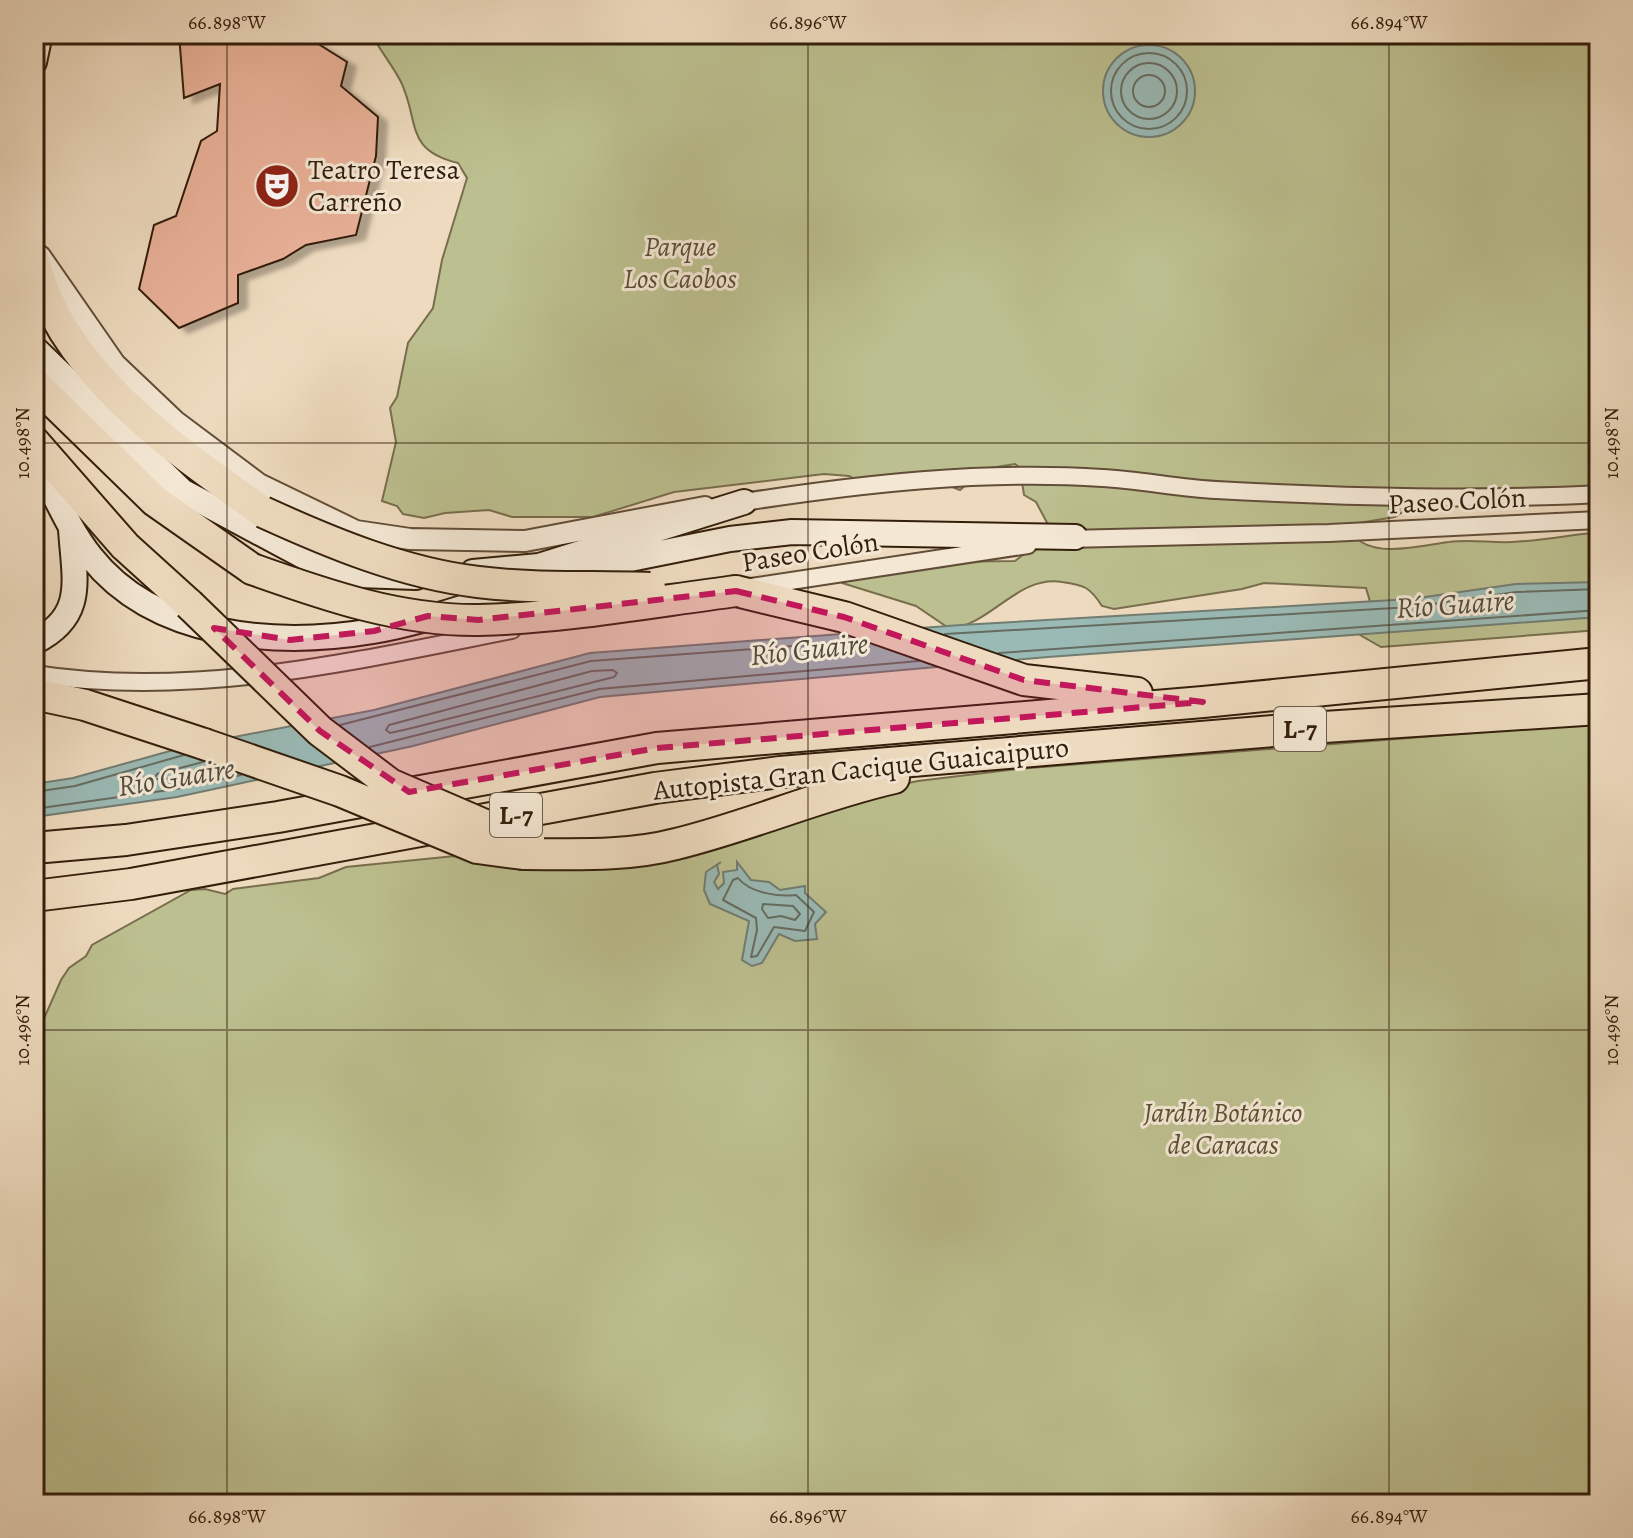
<svg xmlns="http://www.w3.org/2000/svg" width="1633" height="1538" viewBox="0 0 1633 1538" font-family="Alegreya,serif">
  <style>
    .green { fill: #bcbf8f; stroke: #786e4d; stroke-width: 2 }
    .water { fill: #9abab6; stroke: #717c72; stroke-width: 2 }
    .lines { fill: none; stroke-linecap: round; stroke-linejoin: round }
    .shore { stroke: #666c60; stroke-width: 2 }
    .building { fill: #e9b198; stroke: #331e0b; stroke-width: 2; filter: url(#shadow) }
    .minor-casing { stroke: #624d38; stroke-width: 20 }
    .tertiary-casing { stroke: #624d38; stroke-width: 24 }
    .secondary-casing { stroke: #331e0b; stroke-width: 28 }
    .motorway-casing { stroke: #331e0b; stroke-width: 34 }
    .minor { stroke: #f4e8d5; stroke-width: 16 }
    .tertiary { stroke: #f4e8d5; stroke-width: 20 }
    .secondary { stroke: #f4e8d5; stroke-width: 24 }
    .motorway { stroke: #eedbbf; stroke-width: 30 }
    .motorway-bridge-casing { stroke: #331e0b; stroke-width: 34; stroke-linecap: butt }
    .motorway-bridge { stroke: #eedbbf; stroke-width: 30 }
    .marked { fill: #c2185b; fill-opacity: 0.2; stroke: #c2185b; stroke-width: 6; stroke-dasharray: 16 10; stroke-linejoin: round }
    .ticks { fill: none; stroke: #331e0b; stroke-width: 2; stroke-opacity: 0.45 }
    .labels { text-anchor: middle; dominant-baseline: central; stroke-width: 6; stroke-linejoin: round; paint-order: stroke }
    .shield { fill: #f4e8d5; stroke: #6d5b48; stroke-width: 2 }
    .shield-label { font-size: 26px; font-weight: bold; fill: #331e0b }
    .poi-label { font-size: 28px; fill: #331e0b; stroke: #f4e8d5; text-anchor: start }
    .park-label { font-size: 28px; font-style: italic; fill: #5c4e33; stroke: #f4e8d5 }
    .street-label { font-size: 28px; fill: #331e0b; stroke: #f4e8d5 }
    .water-label { font-size: 30px; font-style: italic; fill: #524d3e; stroke: #f4e8d5 }
    .neatline { fill: none; stroke: #331e0b; stroke-width: 3 }
    .ticks-label { font-size: 20px; text-anchor: middle; fill: #331e0b }
  </style>
  <defs>
    <filter id="shadow"><feDropShadow dx="9" dy="5" stdDeviation="2" flood-color="#0004"/></filter>
  </defs>
  <rect width="100%" height="100%" fill="#eedbbf"/>
  <filter id="stains"><feTurbulence type="fractalNoise" baseFrequency=".0025" numOctaves="4"/><feColorMatrix values="0 0 0 0 .2 0 0 0 0 .09 0 0 0 0 .02 0 0 0 .5 -.17"/></filter>
  <radialGradient id="worn" r=".72"><stop offset=".6" stop-color="#630" stop-opacity="0"/><stop offset="1" stop-color="#630" stop-opacity=".3"/></radialGradient>
  <!-- green -->
  <path class="green" d="M371,34H1599V487L1456,489L1419,501L1395,517L1359,523L1353,534C1371,560 1424,545 1449,542C1470,539 1491,543 1512,542C1540,541 1570,535 1599,532V630L1381,647L1360,635L1361,623L1371,605L1366,588L1264,583L1242,589L1114,609L1102,606C1090,587 1084,585 1062,582C1018,575 992,624 950,629L916,606L842,583L841,576L930,562L1015,561L1052,532L1036,502L1024,495L1020,468L1015,464L984,469L960,490L924,476L903,473L891,479L859,481L849,476L824,474L674,492L593,517H512L489,510L445,513L424,518L403,514L397,506L382,501L396,442L390,408L397,397L408,343L433,308L442,260L467,178L458,163C404,150 420,122 401,82C393,66 380,50 371,34Z
    M1599,723V1504H34V1041L61,980L69,968L86,956L92,945L191,890L205,889L225,894L233,889L319,878L346,867L455,856L496,857L512,865L918,781L1017,769Z"/>
  <!-- water -->
  <path class="water" d="M1103 91a46 46 0 1 1 92 0a46 46 0 1 1-92 0Z
    M1599,582V617L1048,657L600,697L413,746L177,797L34,817V784L73,778L188,746L374,710L590,653L961,625L1411,599L1516,584Z
    M721,862L717,865L719,874L714,882L718,889L724,883L723,872L737,870V862L751,880L769,882L780,890L805,886V893L826,912L815,924L817,939L795,941L779,934L762,963L752,966L742,960L749,921L710,904L704,890L706,872Z"/>
  <g class="lines">
    <!-- shore -->
    <path class="shore" d="M1111 91a38 38 0 1 1 76 0a38 38 0 1 1-76 0Z
      M1121 91a28 28 0 1 1 56 0a28 28 0 1 1-56 0Z
      M1133 91a16 16 0 1 1 32 0a16 16 0 1 1-32 0Z
      M945,634L1412,607L1516,592L1599,589
      M999,653L1599,610
      M613,670L617,673L614,677L408,729L390,733L386,730L389,725L592,671Z
      M340,725L591,661L861,641
      M370,747L599,689L919,661
      M203,762L157,774L154,779H174L223,769
      M34,792L75,786L184,755
      M34,809L176,789L241,775
      M738,878C750,893 778,897 796,895L814,912L805,931L774,927L757,956L751,957L757,930L756,918L723,900L733,880Z
      M763,904L793,906L800,914L795,920L781,916L768,918L762,909Z"/>
  </g>
  <!-- building -->
  <path class="building" d="M179,34H275L284,43L304,35L347,62L341,86L378,117L376,156L356,235L306,245L283,259L238,275V303L179,328L139,289L154,225L176,216L201,141L217,131L220,84L184,98Z"/>
  <g class="lines">
    <!-- minor casing -->
    <g class="minor-casing">
      <path id="minor" d="M744,502C861,484 983,470 1102,478C1140,480 1178,488 1216,490C1343,497 1472,501 1599,494
        M1067,539L1329,533L1599,520
        M751,587L1028,545
        M34,674C194,699 355,661 512,630"/>
    </g>
    <!-- tertiary casing -->
    <g class="tertiary-casing">
      <path id="tertiary" d="M40,256L115,364L175,421L259,484L356,531L410,539L525,541L705,507"/>
    </g>
    <!-- secondary casing -->
    <g class="secondary-casing">
      <path id="secondary" d="M34,62L40,34
        M34,348L182,491L316,563L358,575L416,577
        M34,456C53,489 67,527 91,557C156,639 278,647 373,631C422,623 472,604 520,590
        M473,572L539,566L744,502
        M555,580L635,558L730,539L792,532L1075,537
        M34,642C87,616 74,579 71,529"/>
    </g>
    <!-- motorway casing -->
    <g class="motorway-casing">
      <path id="motorway" d="M34,261C61,372 174,449 263,512
        M34,383L155,501L252,569
        M34,442L125,546L189,604
        M736,591L844,617L1024,680L1137,693
        M34,694L85,705L204,744
        M34,848L126,840L278,817L657,748L1203,702L1599,663
        M523,854C574,854 626,857 676,844C750,826 819,795 894,778
        M34,896L131,884L655,788L780,772L1309,728L1599,709"/>
    </g>
    <!-- minor -->
    <use href="#minor" class="minor"/>
    <!-- tertiary -->
    <use href="#tertiary" class="tertiary"/>
    <!-- secondary -->
    <use href="#secondary" class="secondary"/>
    <!-- motorway -->
    <use href="#motorway" class="motorway"/>
    <!-- motorway-bridge casing -->
    <g class="motorway-bridge-casing">
      <path id="motorway-bridge" d="M263,512C331,543 403,573 478,582C534,589 593,586 650,588
        M252,569C325,595 400,621 479,620C565,618 651,602 736,591
        M189,604L320,731L390,784L485,825L529,838
        M204,744L340,791L477,848L523,854"/>
    </g>
    <!-- motorway-bridge -->
    <use href="#motorway-bridge" class="motorway-bridge"/>
  </g>
  <!-- marked area -->
  <path class="marked" d="M736,591L844,617L1024,680L1203,702L657,748L409,792L320,731L214,628L290,640L374,631L428,616L478,620Z"/>
  <!-- ticks -->
  <path class="ticks" d="M227,34V1504M808,34V1504M1389,34V1504M34,443H1599M34,1030H1599"/>
  <!-- icons -->
  <defs>
    <g id="theatre-disc" transform="scale(2.3)"><circle r="9.5" fill="#8f2418" stroke="#f4e8d5"/><path d="M-5-5.5Q0-4 5-5.5V0Q5 5 0 6Q-5 5-5 0ZM-3.3-2.5H-1v1.5H-3.3ZM1-2.5H3.3v1.5H1ZM-2.8 1Q0 5.5 2.8 1Z" fill="#fff"/></g>
  </defs>
  <g fill-rule="evenodd">
    <use href="#theatre-disc" x="277" y="186"/>
  </g>
  <g class="labels">
    <!-- shield labels -->
    <g class="shield">
      <rect x="1274" y="707" width="52" height="44" rx="6"/>
      <rect x="490" y="793" width="52" height="44" rx="6"/>
    </g>
    <g class="shield-label">
      <text x="1300" y="729">L-7</text>
      <text x="516" y="815">L-7</text>
    </g>
    <!-- poi labels -->
    <g class="poi-label">
      <text x="308" y="170">Teatro Teresa<tspan x="308" dy="32">Carreño</tspan></text>
    </g>
    <!-- park labels -->
    <g class="park-label">
      <text x="680" y="247">Parque<tspan x="680" dy="32">Los Caobos</tspan></text>
      <text x="1223" y="1113">Jardín Botánico<tspan x="1223" dy="32">de Caracas</tspan></text>
    </g>
    <!-- street labels -->
    <g class="street-label">
      <text transform="translate(1457 501) rotate(-3)">Paseo Colón</text>
      <text transform="translate(810 552) rotate(-9)">Paseo Colón</text>
      <text transform="translate(861 769) rotate(-6)">Autopista Gran Cacique Guaicaipuro</text>
    </g>
    <!-- water labels -->
    <g class="water-label">
      <text transform="translate(1455 604) rotate(-4)">Río Guaire</text>
      <text transform="translate(809 649) rotate(-6)">Río Guaire</text>
      <text transform="translate(176 777) rotate(-9)">Río Guaire</text>
    </g>
  </g>
  <!-- margin -->
  <rect width="1633" height="1538" fill="none" stroke="#eedbbf" stroke-width="88"/>
  <rect x="44" y="44" width="1545" height="1450" class="neatline"/>
  <g class="ticks-label">
    <text x="227" y="29">66.898°W</text>
    <text x="808" y="29">66.896°W</text>
    <text x="1389" y="29">66.894°W</text>
    <text transform="translate(22 443) rotate(-90)" y="7">10.498°N</text>
    <text transform="translate(1611 443) rotate(-90)" y="7">10.498°N</text>
    <text transform="translate(22 1030) rotate(-90)" y="7">10.496°N</text>
    <text transform="translate(1611 1030) rotate(-90)" y="7">10.496°N</text>
    <text x="227" y="1523">66.898°W</text>
    <text x="808" y="1523">66.896°W</text>
    <text x="1389" y="1523">66.894°W</text>
  </g>
  <rect width="100%" height="100%" filter="url(#stains)"/>
  <rect width="100%" height="100%" fill="url(#worn)"/>
</svg>
